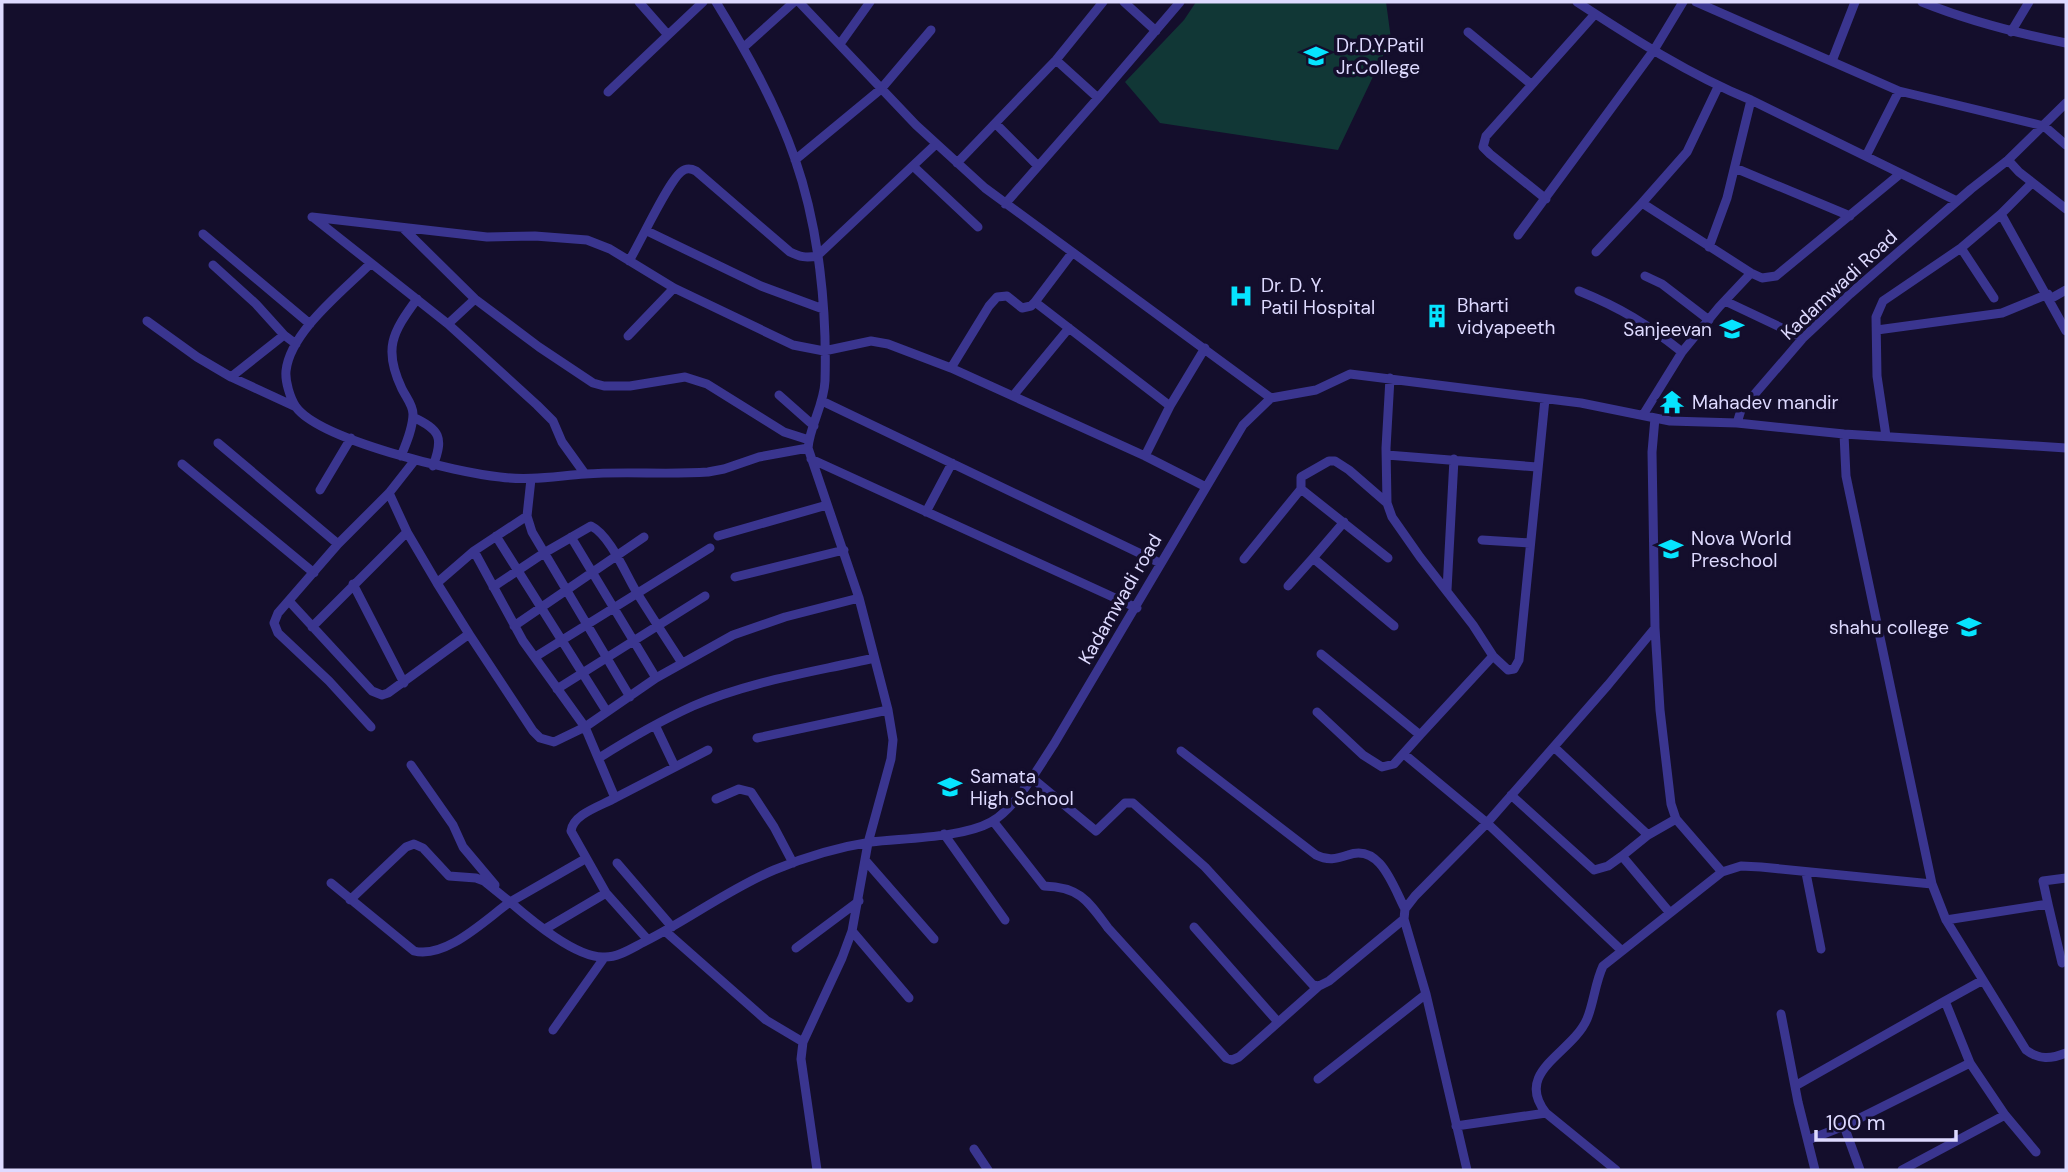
<svg xmlns="http://www.w3.org/2000/svg" width="2068" height="1172" viewBox="0 0 2068 1172" font-family="'DM Sans',sans-serif">
  <style>
    .green { fill: #113736 }
    .lines { fill: none; stroke-linecap: round; stroke-linejoin: round }
    .minor { stroke: #3a358f; stroke-width: 9 }
    .labels { text-anchor: middle; dominant-baseline: central; stroke-width: 7; stroke-linejoin: round; paint-order: stroke }
    .poi-label { font-size: 19px; fill: #dedaff; stroke: #140e2c; text-anchor: start }
    .street-label { font-size: 19px; fill: #dedaff; stroke: #140e2c }
  </style>
  <rect width="100%" height="100%" fill="#140e2c"/>
  <!-- green -->
  <path class="green" d="M1196,2H1386L1391,39L1338,150L1160,123L1125,82L1184,20Z"/>
  <g class="lines">
    <!-- minor -->
    <path class="minor" d="M639,2L668,35L703,2
      M716,2C746,51 776,104 795,159C819,228 827,309 825,381C824,405 810,425 808,448L859,598L888,710L893,740L891,759L868,843L852,931L842,958L803,1042L801,1059L817,1170
      M799,2L916,125L985,188L1271,398
      M1124,2L1156,31
      M1577,2C1632,38 1690,75 1751,100L1957,201
      M1696,2L1899,91L2044,126L2066,145
      M1922,2C1969,21 2016,33 2066,43
      M1468,32L1531,84
      M2011,32L2029,2
      M840,44L870,2
      M744,47L794,2
      M1056,60L1098,98L1180,2
      M1832,61L1855,2
      M1718,87L1687,152L1642,203L1751,273L1762,278L1776,276L1900,174
      M608,92L668,35
      M996,124L1038,166
      M1866,156L1899,91
      M795,160L881,89L931,30
      M2008,160L2019,172L2066,209
      M957,163L1056,60L1103,2
      M913,166L978,227
      M1735,168L1850,216
      M2032,183L2001,214L2066,331
      M1546,199L1490,154L1483,147L1486,136L1595,14
      M1005,204L1098,98
      M312,217L487,237L535,236L587,240L610,249L674,288L793,345L824,351L871,341L888,344L951,368L1145,456
      M314,218L448,324L537,405L553,421L562,442L585,474
      M403,228L475,299L539,347L593,383L604,386H630L685,377L707,384L784,432L809,440
      M647,231L761,286L823,309
      M203,234L310,324
      M1518,235L1654,50L1683,2
      M1709,247L1727,198L1751,100
      M1961,248L1994,298
      M1596,252L1642,203
      M1072,253L1035,302L1170,406
      M629,261C640,243 668,182 681,172C686,168 690,168 696,171L790,252C800,257 806,258 817,256L936,144
      M370,264C343,291 290,332 286,371C285,381 290,398 296,407C320,440 458,473 500,477C529,481 556,476 585,474C626,471 667,475 708,472L724,469L759,457L808,448
      M213,265L256,304L284,335
      M1645,276L1662,284L1709,320
      M1579,291C1621,308 1647,324 1682,352
      M2050,299L2066,290
      M1725,301L1803,338
      M147,321L197,357L231,377L284,335L296,344
      M448,324L475,299
      M1877,330L2002,313L2048,294
      M628,336L674,288
      M1205,348L1170,406L1145,456L1206,487
      M951,368L989,306L997,297L1007,296L1022,308L1031,306L1035,302
      M231,377L296,407
      M1390,378L1386,448L1387,503L1392,517L1420,557L1473,625L1493,656L1508,670L1514,669L1519,660L1545,399
      M779,395L814,426
      M1013,396L1069,328
      M822,401L1160,563
      M1643,415L1682,352L1719,307L1751,273
      M413,417C440,430 444,437 433,466
      M1737,423L1741,410L1803,338L1850,294L1971,189L2008,160L2066,103
      M1886,436L1877,376L1876,317L1883,301L1961,248L2001,214
      M218,443L338,544
      M1387,455L1537,467
      M401,456C406,444 413,428 413,414C413,405 406,397 402,389C383,349 392,333 417,299
      M811,459L1137,608
      M182,464L314,573
      M1301,489L1388,558
      M320,490L351,438
      M926,512L952,463
      M527,516L532,532L630,697
      M407,532L437,583
      M496,536L607,712
      M718,536L827,505
      M571,537L656,678
      M1482,540L1530,543
      M474,551L523,641L585,727L615,798C601,806 573,814 571,831L606,893L648,940
      M1313,558L1344,522
      M1244,559L1301,489V477L1329,461H1335L1349,470L1387,503
      M735,577L844,550
      M353,584L404,683
      M1288,586L1313,558L1394,626
      M493,587L544,553L591,526C610,535 626,575 637,593C652,617 667,640 682,663
      M1447,590L1454,459
      M289,601L372,691L382,695L388,693L469,634L437,583L474,551L527,516L531,479
      M514,626L644,537
      M312,627L407,532L389,493
      M1655,628L1660,710L1671,804L1676,819L1722,872
      M469,634L533,731L540,738L554,742L585,727L656,678L733,635L785,617L859,598
      M1321,654L1420,735L1493,656
      M535,657L710,548
      M557,689L705,596
      M1317,712L1363,755L1382,767L1394,764L1420,735
      M655,725L675,767
      M371,727L329,681L278,633L274,623L278,613L338,544L389,493L415,460
      M757,738L888,710
      M1554,747L1648,835
      M1181,751L1316,855C1328,861 1336,859 1348,855C1380,843 1393,886 1405,909
      M1404,754L1487,823L1621,950
      M599,758C629,739 660,721 693,706C750,681 814,672 874,658
      M411,765L453,825L463,847L495,885
      M1032,778L1096,831L1125,803H1133L1205,867L1313,985L1319,986L1329,981L1404,919
      M1511,795L1594,870L1608,866L1622,856
      M615,798L708,750
      M716,799L739,789L751,792L774,827L793,863
      M993,821L1044,886C1080,887 1088,901 1108,928L1226,1058L1232,1060L1239,1057L1319,986
      M944,834L1005,920
      M865,860L934,939
      M617,863L672,927
      M1806,873L1821,949
      M331,883L414,951C446,959 485,920 510,902C531,920 577,959 605,957C619,957 632,948 644,942C688,920 729,889 774,870C805,857 839,847 871,842C905,838 962,838 991,822C1016,808 1038,768 1054,744L1243,425L1271,398L1316,390L1350,374L1581,403L1670,421L1737,423L1844,434L2066,448
      M1932,884L1946,920L1983,980L1945,1001
      M350,900L406,847L414,844L423,848L449,876L476,878L484,881L510,902
      M510,902L585,859
      M2048,904L2062,963
      M1670,913L1622,856L1648,835L1676,819
      M1946,920L2048,904L2043,881L2066,878
      M1194,927L1278,1022
      M545,929L606,893
      M665,931L766,1020L803,1042
      M852,931L909,998
      M796,948L859,901
      M1983,980L2026,1050C2039,1060 2051,1059 2066,1053
      M1781,1014L1798,1102L1815,1170
      M553,1030L604,958
      M1318,1079L1426,994
      M1795,1086L1945,1001L1970,1063L2005,1115L2036,1152
      M1546,1113C1513,1071 1572,1054 1587,1019C1594,1002 1595,983 1603,966L1722,872L1741,866L1761,867L1932,884L1846,476L1844,434
      M1456,1126L1546,1113L1616,1170
      M1808,1140L1844,1126
      M974,1149L988,1170
      M1467,1170L1426,994L1404,919L1405,909L1415,896L1487,823L1608,685L1655,628L1652,452L1655,418
      M1860,1170L1844,1126L1970,1063
      M1902,1170L2005,1115"/>
  </g>
  <!-- icons -->
  <defs>
    <g id="school-bare" transform="scale(1.89)"><path d="M0-5L7-2L0 1L-7-2ZM-4 1L0 2.5L4 1V4Q0 6-4 4Z" fill="#06e4ff" stroke="#140e2c" stroke-width="2.5" paint-order="stroke"/></g>
    <g id="hospital-bare" transform="scale(1.89)"><path d="M-5-5h3v3.5h4V-5h3V5h-3V1.5h-4V5h-3Z" fill="#06e4ff" stroke="#140e2c" stroke-width="2.5" paint-order="stroke"/></g>
    <g id="building-bare" transform="scale(1.89)"><path d="M-4-6H4V6H1V3H-1V6H-4ZM-2.5-4.3h1.7v1.8h-1.7ZM.8-4.3h1.7v1.8H.8ZM-2.5-1h1.7V.8h-1.7ZM.8-1h1.7V.8H.8Z" fill="#06e4ff" stroke="#140e2c" stroke-width="2.5" paint-order="stroke"/></g>
    <g id="temple-bare" transform="scale(1.89)"><path d="M0-6L5-2H3V0L6.5 2.5H4V6H1.5V3h-3V6H-4V2.5H-6.5L-3 0V-2H-5Z" fill="#06e4ff" stroke="#140e2c" stroke-width="2.5" paint-order="stroke"/></g>
    <g id="university-bare" transform="scale(1.89)"><path d="M0-5L7-2L0 1L-7-2ZM-4 1L0 2.5L4 1V4Q0 6-4 4Z" fill="#06e4ff" stroke="#140e2c" stroke-width="2.5" paint-order="stroke"/></g>
  </defs>
  <g fill-rule="evenodd">
    <use href="#school-bare" x="1316" y="56"/>
    <use href="#hospital-bare" x="1241" y="296"/>
    <use href="#building-bare" x="1437" y="316"/>
    <use href="#school-bare" x="1732" y="329"/>
    <use href="#temple-bare" x="1672" y="402"/>
    <use href="#school-bare" x="1671" y="549"/>
    <use href="#university-bare" x="1969" y="627"/>
    <use href="#school-bare" x="950" y="787"/>
  </g>
  <g class="labels">
    <!-- poi labels -->
    <g class="poi-label">
      <text x="1336" y="45">Dr.D.Y.Patil<tspan x="1336" dy="22">Jr.College</tspan></text>
      <text x="1261" y="285">Dr. D. Y.<tspan x="1261" dy="22">Patil Hospital</tspan></text>
      <text x="1457" y="305">Bharti<tspan x="1457" dy="22">vidyapeeth</tspan></text>
      <text x="1712" y="329" text-anchor="end">Sanjeevan</text>
      <text x="1692" y="402">Mahadev mandir</text>
      <text x="1691" y="538">Nova World<tspan x="1691" dy="22">Preschool</tspan></text>
      <text x="1949" y="627" text-anchor="end">shahu college</text>
      <text x="970" y="776">Samata<tspan x="970" dy="22">High School</tspan></text>
    </g>
    <!-- street labels -->
    <g class="street-label">
      <text transform="translate(1839 285) rotate(-43)">Kadamwadi Road</text>
      <text transform="translate(1120 599) rotate(-60)">Kadamwadi road</text>
    </g>
  </g>
  <!-- border -->
  <rect width="2068" height="1172" fill="none" stroke="#dedaff" stroke-width="7"/>
  <!-- scale -->
  <path d="M1816 1130v10h140v-10" fill="none" stroke="#dedaff" stroke-width="3.5"/>
  <text x="1826" y="1130" font-size="21" fill="#dedaff" stroke="#140e2c" stroke-width="5" paint-order="stroke">100 m</text>
</svg>
